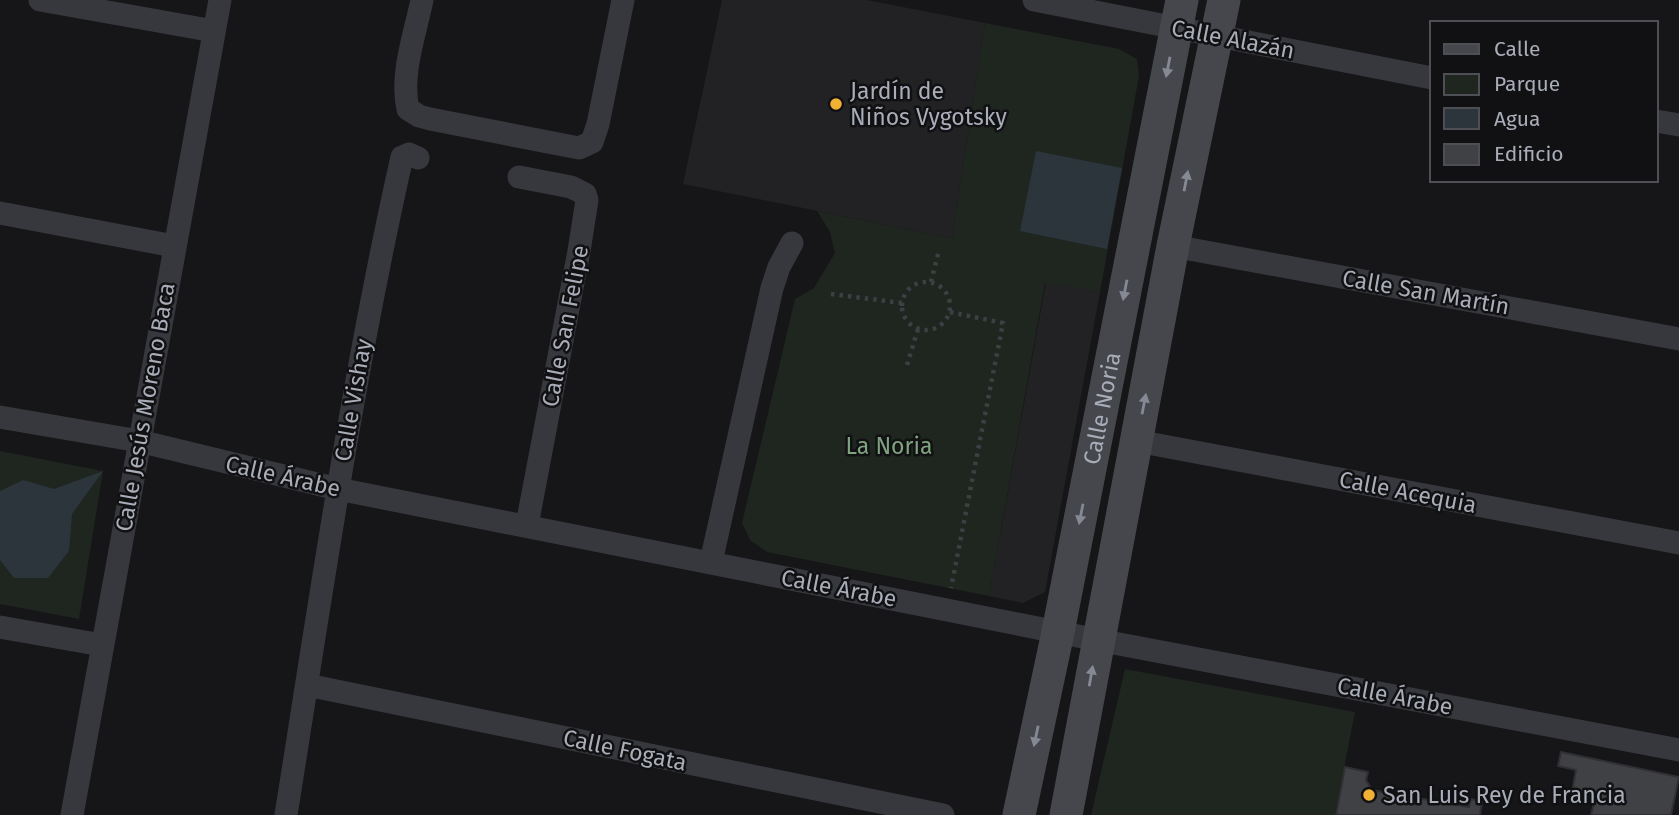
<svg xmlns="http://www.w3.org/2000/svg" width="1679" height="815" viewBox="0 0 1679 815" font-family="'Fira Sans',sans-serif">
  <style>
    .built { fill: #222225 }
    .green { fill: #1e261f }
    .water { fill: #2c353c }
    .building { fill: #404145; stroke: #303034; stroke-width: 2 }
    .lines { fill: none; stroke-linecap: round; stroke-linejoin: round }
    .path { stroke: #3d3f44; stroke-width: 4.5; stroke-dasharray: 3.5 5; stroke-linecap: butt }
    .street { stroke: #37383d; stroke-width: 23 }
    .secondary { stroke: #45474d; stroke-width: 33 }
    .oneway { fill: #858993 }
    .poi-dot { fill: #f2b134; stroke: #111113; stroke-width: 2.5 }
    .labels { text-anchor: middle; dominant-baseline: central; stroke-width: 5; stroke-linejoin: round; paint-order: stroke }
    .street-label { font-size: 23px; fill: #a8adb8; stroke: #111113 }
    .poi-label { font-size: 23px; fill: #a8adb8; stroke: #111113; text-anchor: start }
    .park-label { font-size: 23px; fill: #7fa381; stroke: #111113 }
  </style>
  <rect width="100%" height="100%" fill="#161618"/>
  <!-- built -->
  <path class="built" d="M722,0H867L985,23L952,238L683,184Z
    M1046,282L1100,292L1045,592L1023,603L989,596Z"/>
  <!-- green -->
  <path class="green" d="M985,23L1119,49L1137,59L1139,76L1100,292L1045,283L989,596L767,552L750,540L742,523L795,299L814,288L835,253L830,232L817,211L952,238Z
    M0,451L103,471L79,619L0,604Z
    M1125,669L1355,712L1335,815H1091Z"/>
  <!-- water -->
  <path class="water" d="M1036,151L1122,168L1107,249L1020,231Z
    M103,471L72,514L69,551L48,578H14L0,560V491L23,480L54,489Z"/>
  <!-- building -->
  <path class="building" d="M1561,752L1679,777L1671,815H1591L1594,803L1571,798L1576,770L1558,766Z
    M1345,767L1368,772L1366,780L1372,790L1469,807L1471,799L1482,802L1480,815H1336Z"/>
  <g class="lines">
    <!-- path -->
    <path class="path" d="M902 306a24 24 0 1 1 48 0a24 24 0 1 1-48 0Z
      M931,282L939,250
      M831,294L902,303
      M950,312L1003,323L951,588
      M907,365L918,329"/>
    <!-- street -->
    <path class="street" d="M40,0L214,31
      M422,0C415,34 400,75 408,109L419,116L430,119L579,148L592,142L598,124L623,0
      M1034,0L1432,78
      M1656,121L1679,125
      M519,177L571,187L585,194L587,200L579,251L527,525
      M0,213L174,246
      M1173,246L1679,339
      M0,417L139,441L338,489L1098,640L1679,750
      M1137,441L1679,543
      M711,562L772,288L779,267L792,243
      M0,627L102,645
      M307,685L943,815
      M72,815L220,0
      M286,815C321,595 353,374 402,157L409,154L418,158"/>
    <!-- secondary -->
    <g class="secondary">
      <path id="s1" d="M1019,815L1058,632L1182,0"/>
      <path d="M1066,815L1173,246L1224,0"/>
    </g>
  </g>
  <!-- one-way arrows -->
  <defs><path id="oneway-solid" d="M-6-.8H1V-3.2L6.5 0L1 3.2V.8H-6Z" transform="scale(1.75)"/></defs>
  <g class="oneway">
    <use href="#oneway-solid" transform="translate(1168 67) rotate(101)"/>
    <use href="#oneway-solid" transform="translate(1186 181) rotate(-79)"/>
    <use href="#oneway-solid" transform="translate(1125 290) rotate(101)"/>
    <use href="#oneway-solid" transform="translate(1144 404) rotate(-79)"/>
    <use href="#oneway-solid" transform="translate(1081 514) rotate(101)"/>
    <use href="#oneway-solid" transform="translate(1091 676) rotate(-80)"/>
    <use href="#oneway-solid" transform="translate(1036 736) rotate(102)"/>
  </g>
  <!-- markers -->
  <g class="poi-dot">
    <circle cx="836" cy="104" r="7"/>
    <circle cx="1369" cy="795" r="7"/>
  </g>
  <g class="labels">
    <!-- street labels -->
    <g class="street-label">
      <text transform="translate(1233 39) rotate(11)">Calle Alazán</text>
      <text transform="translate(1426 292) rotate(10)">Calle San Martín</text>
      <text transform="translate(565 326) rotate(-79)">Calle San Felipe</text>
      <text transform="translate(353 400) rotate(-80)">Calle Vishay</text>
      <text transform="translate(145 407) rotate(-80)">Calle Jesús Moreno Baca</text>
      <text stroke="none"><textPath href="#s1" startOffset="415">Calle Noria</textPath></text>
      <text transform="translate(283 476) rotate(13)">Calle Árabe</text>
      <text transform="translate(1408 492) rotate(11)">Calle Acequia</text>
      <text transform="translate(839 588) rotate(11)">Calle Árabe</text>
      <text transform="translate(1395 696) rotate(11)">Calle Árabe</text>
      <text transform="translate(625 750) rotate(12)">Calle Fogata</text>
    </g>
    <!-- poi labels -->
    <g class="poi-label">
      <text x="850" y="91">Jardín de<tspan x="850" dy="26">Niños Vygotsky</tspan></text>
      <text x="1383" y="795">San Luis Rey de Francia</text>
    </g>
    <!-- park labels -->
    <g class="park-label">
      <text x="889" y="446">La Noria</text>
    </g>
  </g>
  <!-- legend -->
  <rect x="1430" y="21" width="228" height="161" fill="#111113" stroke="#4d4f55" stroke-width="2"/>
  <rect x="1444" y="44" width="35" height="10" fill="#45474d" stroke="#4d4f55" stroke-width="2"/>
  <text x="1494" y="56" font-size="21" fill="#a8adb8">Calle</text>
  <rect x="1444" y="74" width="35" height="21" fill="#1e261f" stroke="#4d4f55" stroke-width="2"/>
  <text x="1494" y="91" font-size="21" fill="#a8adb8">Parque</text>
  <rect x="1444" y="108" width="35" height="21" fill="#2c353c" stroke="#4d4f55" stroke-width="2"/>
  <text x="1494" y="126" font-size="21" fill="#a8adb8">Agua</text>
  <rect x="1444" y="144" width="35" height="21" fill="#404145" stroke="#4d4f55" stroke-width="2"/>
  <text x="1494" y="161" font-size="21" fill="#a8adb8">Edificio</text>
</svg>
